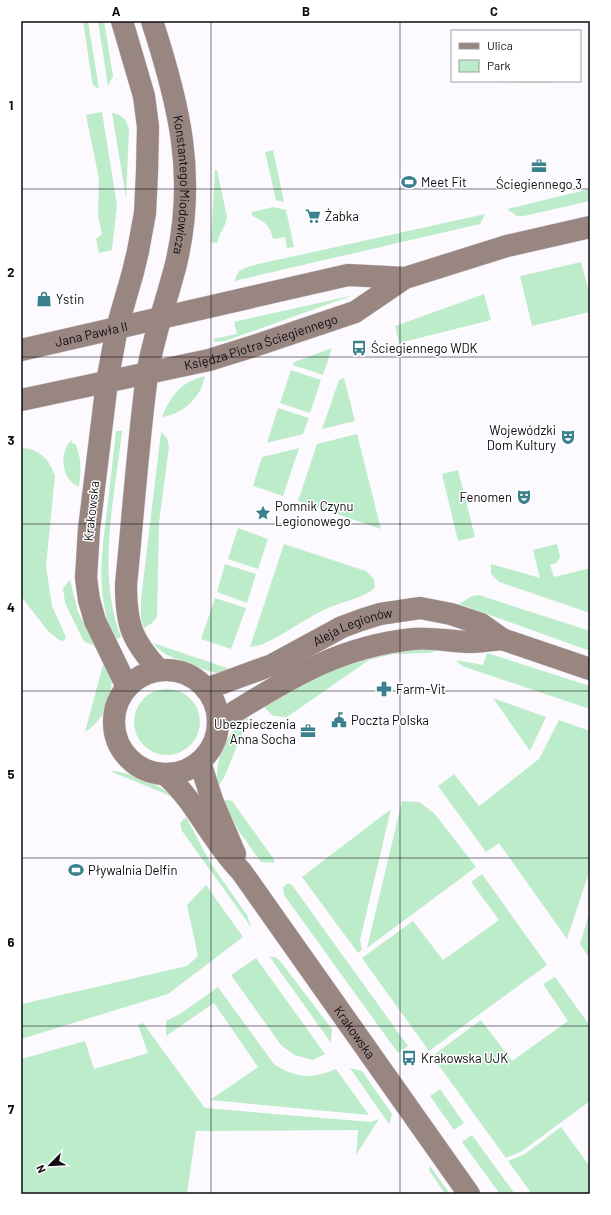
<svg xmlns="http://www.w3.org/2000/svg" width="611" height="1215" viewBox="0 0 611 1215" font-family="Barlow,sans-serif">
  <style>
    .green { fill: #bdeccb }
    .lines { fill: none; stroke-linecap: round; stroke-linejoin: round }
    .secondary-casing { stroke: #d6d4d9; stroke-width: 23 }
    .secondary { stroke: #998681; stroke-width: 22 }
    .grid { fill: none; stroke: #0d0a12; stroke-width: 1; stroke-opacity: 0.55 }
    .labels { text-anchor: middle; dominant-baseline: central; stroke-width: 3; stroke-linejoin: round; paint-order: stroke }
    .poi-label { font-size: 13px; fill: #0d0a12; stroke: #fff; text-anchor: start }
    .street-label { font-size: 13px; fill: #0d0a12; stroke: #fff }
    .neatline { fill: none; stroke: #0d0a12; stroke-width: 1.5 }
    .grid-label { font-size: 13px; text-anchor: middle; font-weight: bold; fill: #0d0a12 }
  </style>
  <rect width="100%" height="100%" fill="#fcfaff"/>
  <!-- green -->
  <path class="green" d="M83,21H88L99,89L93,85L92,81Z
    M98,21H104L113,76L108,86Z
    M495,81H557L547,83L495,82Z
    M102,112L117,205L112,250L99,253L96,239L102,234L98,216L99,179L86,115Z
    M112,113C122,114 127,120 129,130L126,198Z
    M273,150L284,202L276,200L265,152Z
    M215,170H217L227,217C226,227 219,233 217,243L211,242Z
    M590,189V201L524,216H517L507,209Z
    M273,207L286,210L294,247L287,248L285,237L273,239C270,226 265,221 252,216V212Z
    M485,214L480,224L234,281L239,271L250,266Z
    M581,262L590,295V312L532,326L520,276Z
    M484,294L491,320L399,343L395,326Z
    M354,295L225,341L215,342L213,339L237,334L234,322Z
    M332,348L323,375L293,365L294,362Z
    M291,370L321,380L310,413L280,403Z
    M205,376C201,398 183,414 162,417C171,395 181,382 205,376Z
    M344,378L355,421L322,429L339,380Z
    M278,408L309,418L303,434L267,443Z
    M116,431H122C115,496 96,574 121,637L114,640C96,595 101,557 107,510C110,484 113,458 116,431Z
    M161,432L167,438L169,447L159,523L157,617L152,623L144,628L141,619V599Z
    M357,434L381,529L298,501L317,444Z
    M71,440L73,444L75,443C82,459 81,470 79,487C61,480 59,453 71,440Z
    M21,448C39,448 50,460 55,476L46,566L52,606L66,637L64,641L59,640L47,630L21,596Z
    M299,448L283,496L253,486L262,457Z
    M458,470L475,537L458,541L442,474Z
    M238,528L268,539L258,569L228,559Z
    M284,544L366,571L374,579L375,587C370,596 338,603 326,609C304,618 271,646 250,647Z
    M557,544L560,558L556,563L550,565L554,577L590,568V613L499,582L491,574V564L540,578L533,550Z
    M225,564L256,574L247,603L217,592Z
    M70,580L78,612L96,646L85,642L82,638L65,603L63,588Z
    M479,595L590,631V651L459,604L472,596Z
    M215,598L246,608L231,649L201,639Z
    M153,643L230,669C217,677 206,670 193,665C177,658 164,657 153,643Z
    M438,648L436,651L430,653L393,654L369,660L287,717L273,716L263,706L332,668L393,651Z
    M487,653L590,686V709L462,666L456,660L483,665Z
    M104,661C106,667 110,673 111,678C114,697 102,723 85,732Z
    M134 722a33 33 0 1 1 66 0a33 33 0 1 1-66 0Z
    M493,698L546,717L530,751Z
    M250,714L224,778L218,786C213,759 228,730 250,714Z
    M559,720L590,731V869L567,939L499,843L486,852L438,786L454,774L479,806L539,759Z
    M110,771C128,771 160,784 173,797Z
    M227,800L232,801L273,858L275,863L261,862L238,830L223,801Z
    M402,801L419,802L434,813L476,867L367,948Z
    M391,809L360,940L362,950L358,953L302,877Z
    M186,817L211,864L247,915L251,927L182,831L180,823Z
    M482,874L547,965L429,1051L362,958L413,921L443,960L499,920L471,882Z
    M288,883L292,885L408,1046L398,1053L284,895L283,887Z
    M206,885L243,937L168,994L21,1039V1002L22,1004L187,966L198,956L187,905Z
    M590,911V959L580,944Z
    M269,956L277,958L281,962L332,1029L331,1043Z
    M256,958L261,965L325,1054L313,1060L294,1055L281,1045L231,975Z
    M555,977L590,1026V1101L522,1151L506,1158L432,1056L481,1020L512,1061L568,1021L543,984Z
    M218,987L274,1064C297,1079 311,1079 336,1069L369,1115L210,1100L258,1067L214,1003L166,1036V1021L180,1014Z
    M143,1023L205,1108L371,1122L379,1119L356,1155L358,1130L196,1131L187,1194H21V1059L85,1041L94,1069L148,1053L138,1025Z
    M350,1068L362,1071L392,1114L389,1124Z
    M440,1089L464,1123L454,1130L430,1096Z
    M561,1127L588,1164L590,1163V1194H532L508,1161L525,1154Z
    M472,1135L515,1194H500L462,1142Z
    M430,1166L450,1194H445L429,1170Z"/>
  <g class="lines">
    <!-- secondary casing -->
    <g class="secondary-casing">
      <g id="secondary">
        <path d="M122,21L144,96L148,127L147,172L145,213L138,251L133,272L117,328L107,382L89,529L86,578L89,600L95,621L127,687"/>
        <path id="s1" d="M152,21C179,104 197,176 176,264C167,300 153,337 147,375C138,444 133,515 126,585C126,625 132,641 159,670"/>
        <path id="s2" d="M21,350L348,275L405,278"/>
        <path id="s3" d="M21,400L209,360L254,346L355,312L405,278L507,246L590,227"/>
        <circle cx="166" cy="722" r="52"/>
        <path id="s4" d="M206,689L272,665L342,627L361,620L380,614L420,608L451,614L481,624L502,639L590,669"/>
        <path d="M218,722C284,682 335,647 413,639C433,637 452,642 471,642C482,642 492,640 502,639"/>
        <path d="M200,762L212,800L235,854"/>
        <path id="s5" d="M167,776C197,803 212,842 241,871L469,1194"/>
      </g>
    </g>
    <!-- secondary -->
    <use href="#secondary" class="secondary"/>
  </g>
  <!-- grid -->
  <path class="grid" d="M211,21V1194M400,21V1194M21,189H590M21,357H590M21,524H590M21,691H590M21,858H590M21,1026H590"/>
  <!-- icons -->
  <defs>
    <g id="office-bare" transform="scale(1.2)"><path d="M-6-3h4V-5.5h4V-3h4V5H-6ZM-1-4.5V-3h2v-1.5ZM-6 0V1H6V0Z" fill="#3b808d" stroke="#fff" stroke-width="2.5" paint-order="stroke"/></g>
    <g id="stadium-bare" transform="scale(1.2)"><path d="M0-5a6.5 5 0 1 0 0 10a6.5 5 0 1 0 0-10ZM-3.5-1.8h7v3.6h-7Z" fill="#3b808d" stroke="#fff" stroke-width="2.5" paint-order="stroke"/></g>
    <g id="supermarket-bare" transform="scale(1.2)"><path d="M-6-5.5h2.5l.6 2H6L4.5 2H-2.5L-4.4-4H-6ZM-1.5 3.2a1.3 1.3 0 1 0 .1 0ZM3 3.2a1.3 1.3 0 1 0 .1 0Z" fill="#3b808d" stroke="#fff" stroke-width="2.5" paint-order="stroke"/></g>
    <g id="shop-bare" transform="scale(1.2)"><path d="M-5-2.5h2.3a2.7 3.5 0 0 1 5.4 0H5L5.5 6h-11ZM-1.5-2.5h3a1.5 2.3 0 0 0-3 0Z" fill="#3b808d" stroke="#fff" stroke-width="2.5" paint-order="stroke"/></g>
    <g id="bus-bare" transform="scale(1.2)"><path d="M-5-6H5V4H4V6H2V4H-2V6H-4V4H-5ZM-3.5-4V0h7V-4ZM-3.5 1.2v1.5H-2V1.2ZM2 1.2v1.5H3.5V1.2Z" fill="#3b808d" stroke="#fff" stroke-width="2.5" paint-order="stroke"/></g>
    <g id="theatre-bare" transform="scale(1.2)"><path d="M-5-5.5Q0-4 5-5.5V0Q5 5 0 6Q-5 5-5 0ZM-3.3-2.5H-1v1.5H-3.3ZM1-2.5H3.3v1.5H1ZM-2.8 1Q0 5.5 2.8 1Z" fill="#3b808d" stroke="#fff" stroke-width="2.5" paint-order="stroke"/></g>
    <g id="sight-bare" transform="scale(1.2)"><path d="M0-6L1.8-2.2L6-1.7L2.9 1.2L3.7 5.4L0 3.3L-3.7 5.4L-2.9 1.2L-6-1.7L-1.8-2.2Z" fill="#3b808d" stroke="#fff" stroke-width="2.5" paint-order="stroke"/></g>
    <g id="pharmacy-bare" transform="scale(1.2)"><path d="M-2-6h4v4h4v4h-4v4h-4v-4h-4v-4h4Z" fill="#3b808d" stroke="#fff" stroke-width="2.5" paint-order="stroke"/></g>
    <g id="civic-bare" transform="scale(1.2)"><path d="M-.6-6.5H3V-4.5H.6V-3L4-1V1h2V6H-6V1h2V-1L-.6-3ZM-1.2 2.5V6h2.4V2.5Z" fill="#3b808d" stroke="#fff" stroke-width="2.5" paint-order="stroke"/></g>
  </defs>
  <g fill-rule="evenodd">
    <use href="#office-bare" x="539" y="166"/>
    <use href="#stadium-bare" x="409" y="182"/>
    <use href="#supermarket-bare" x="313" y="216"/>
    <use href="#shop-bare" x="44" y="299"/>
    <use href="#bus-bare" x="359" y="348"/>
    <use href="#theatre-bare" x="568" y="437"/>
    <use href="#theatre-bare" x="524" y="497"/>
    <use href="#sight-bare" x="263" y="513"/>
    <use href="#pharmacy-bare" x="384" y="689"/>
    <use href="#civic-bare" x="339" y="720"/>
    <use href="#office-bare" x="308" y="731"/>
    <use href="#stadium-bare" x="76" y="870"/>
    <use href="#bus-bare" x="409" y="1058"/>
  </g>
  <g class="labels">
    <!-- poi labels -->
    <g class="poi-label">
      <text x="421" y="182">Meet Fit</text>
      <text x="539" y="184" text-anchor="middle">Ściegiennego 3</text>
      <text x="325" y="216">Żabka</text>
      <text x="56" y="299">Ystin</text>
      <text x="371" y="348">Ściegiennego WDK</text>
      <text x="556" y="430" text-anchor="end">Wojewódzki<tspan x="556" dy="15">Dom Kultury</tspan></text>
      <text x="512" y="497" text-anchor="end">Fenomen</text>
      <text x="275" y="506">Pomnik Czynu<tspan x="275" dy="15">Legionowego</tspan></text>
      <text x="396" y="689">Farm-Vit</text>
      <text x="351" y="720">Poczta Polska</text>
      <text x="296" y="724" text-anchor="end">Ubezpieczenia<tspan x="296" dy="15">Anna Socha</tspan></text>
      <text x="88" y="870">Pływalnia Delfin</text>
      <text x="421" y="1058">Krakowska UJK</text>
    </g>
    <!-- street labels -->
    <g class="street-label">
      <text stroke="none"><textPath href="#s1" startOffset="168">Konstantego Miodowicza</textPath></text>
      <text stroke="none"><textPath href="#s2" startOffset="72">Jana Pawła II</textPath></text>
      <text stroke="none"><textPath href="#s3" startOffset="247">Księdza Piotra Ściegiennego</textPath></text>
      <text transform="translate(91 511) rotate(-84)">Krakowska</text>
      <text stroke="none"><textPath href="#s4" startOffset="160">Aleja Legionów</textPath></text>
      <text stroke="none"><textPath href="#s5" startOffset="318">Krakowska</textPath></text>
    </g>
  </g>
  <!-- border -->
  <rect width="611" height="1215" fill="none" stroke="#ffffff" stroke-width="44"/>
  <!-- legend -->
  <rect x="451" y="30" width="130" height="52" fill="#ffffff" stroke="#9e9da0"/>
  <rect x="459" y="43" width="20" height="6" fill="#998681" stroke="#9e9da0"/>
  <text x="487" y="50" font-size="12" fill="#0d0a12">Ulica</text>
  <rect x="459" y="60" width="20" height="12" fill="#bdeccb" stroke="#9e9da0"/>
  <text x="487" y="70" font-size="12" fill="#0d0a12">Park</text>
  <!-- north arrow -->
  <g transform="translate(50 1165) rotate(246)" stroke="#ffffff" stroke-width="3" paint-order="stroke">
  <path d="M0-3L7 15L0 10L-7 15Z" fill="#0d0a12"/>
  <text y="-6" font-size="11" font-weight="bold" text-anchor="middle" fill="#0d0a12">N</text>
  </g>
  <rect x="22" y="22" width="567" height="1171" class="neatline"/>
  <g class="grid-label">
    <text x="116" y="16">A</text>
    <text x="306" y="16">B</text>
    <text x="494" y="16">C</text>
    <text x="11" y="110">1</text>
    <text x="11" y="277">2</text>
    <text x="11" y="445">3</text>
    <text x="11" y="612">4</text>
    <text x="11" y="779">5</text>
    <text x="11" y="947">6</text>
    <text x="11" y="1114">7</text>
  </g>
</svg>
